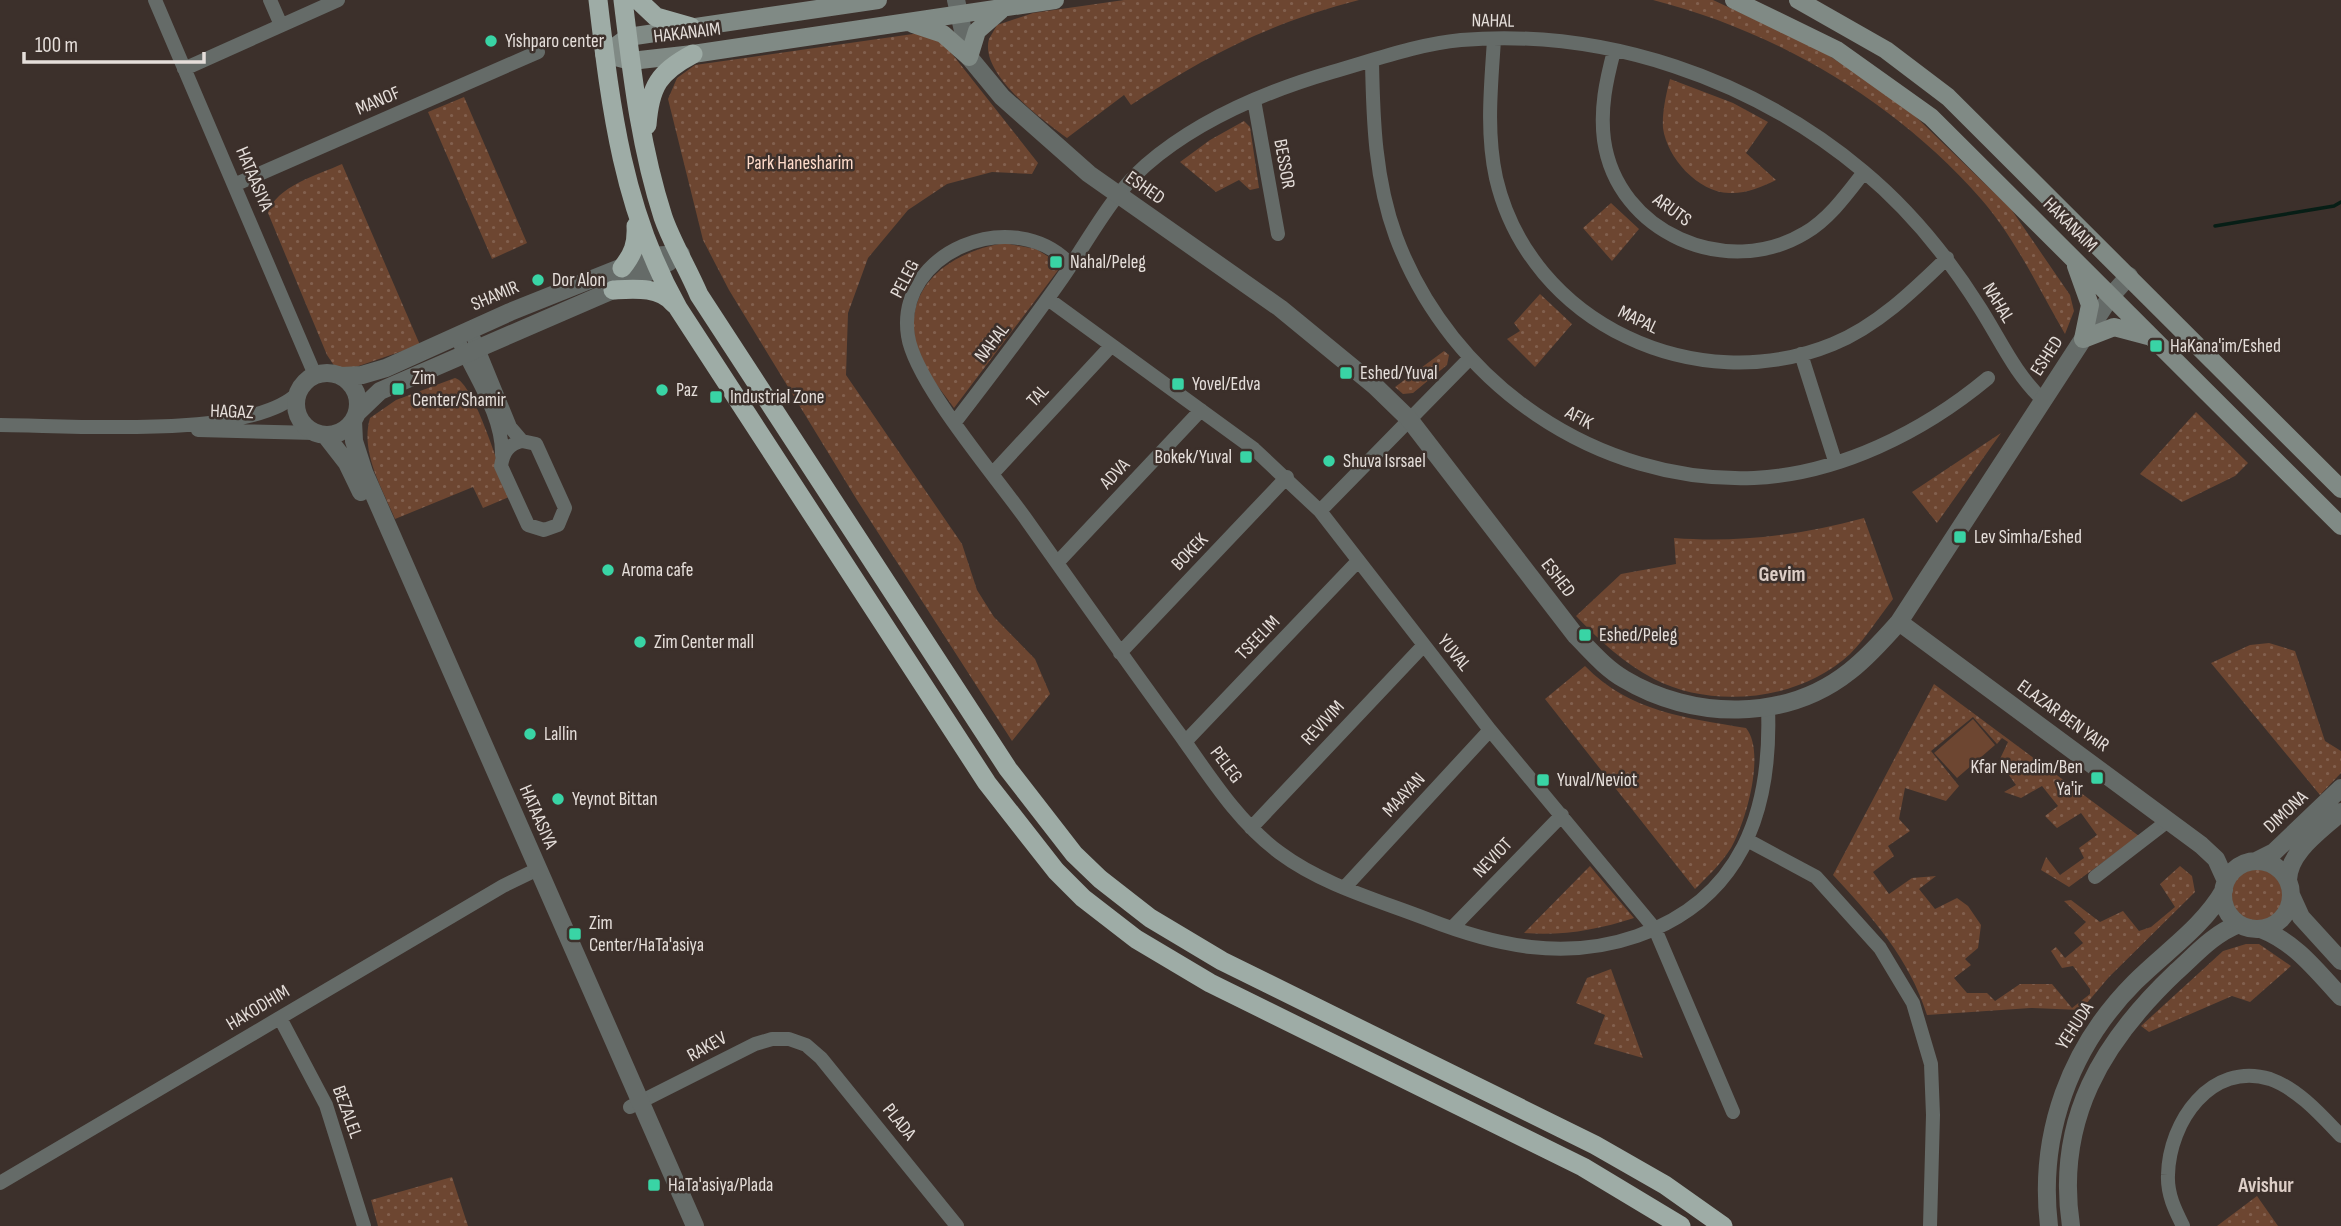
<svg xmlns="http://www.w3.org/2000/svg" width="2341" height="1226" viewBox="0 0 2341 1226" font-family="'Sofia Sans Condensed',sans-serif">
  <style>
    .green { fill: url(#green-dots) }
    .pitch { fill: #6d4631 }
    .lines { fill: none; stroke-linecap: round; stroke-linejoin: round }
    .stream { stroke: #071e16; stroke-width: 3.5 }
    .minor { stroke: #656b68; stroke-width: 14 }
    .tertiary { stroke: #656b68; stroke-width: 18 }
    .secondary { stroke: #808a85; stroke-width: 18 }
    .trunk { stroke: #9eaca6; stroke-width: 19 }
    .poi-dot { fill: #39d4a5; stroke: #3c302b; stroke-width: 2.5 }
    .labels { text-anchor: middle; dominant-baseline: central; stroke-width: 5; stroke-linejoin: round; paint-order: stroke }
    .street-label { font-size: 19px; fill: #e5deda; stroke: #3c302b }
    .poi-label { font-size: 19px; fill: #e5deda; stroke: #3c302b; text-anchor: start }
    .park-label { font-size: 19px; fill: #ffdccb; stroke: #3c302b }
    .neighbourhood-label { font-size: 21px; font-weight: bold; fill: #ddcec7; stroke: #3c302b }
  </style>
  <defs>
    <pattern id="green-dots" width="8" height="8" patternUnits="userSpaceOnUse" patternTransform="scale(1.75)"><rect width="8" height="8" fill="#6d4631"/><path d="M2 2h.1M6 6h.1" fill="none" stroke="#82604e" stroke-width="1.8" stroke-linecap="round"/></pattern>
  </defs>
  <rect width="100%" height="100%" fill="#3c302b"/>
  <!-- green -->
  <path class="green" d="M1124,0H1359C1270,23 1207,55 1131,105L1124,95L1067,138C1043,120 979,74 989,39C991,35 995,29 997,25L1033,13Z
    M1653,0H1713L1817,48L1868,81L1914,115L2011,209L2070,295L2074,311L2065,334C2039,289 2015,238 1981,199C1896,102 1778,32 1653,0Z
    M934,31L1038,163L1032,174L992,172L947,184L908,210L868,258L848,313L846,375L962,544L977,590L994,617L1035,659L1050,694L1012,741L857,500L729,290L703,240L668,99L677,78L695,65Z
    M1670,79L1733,103L1768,122L1746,153L1776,180C1762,187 1745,194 1729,193C1698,192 1667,158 1663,128C1662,113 1666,94 1670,79Z
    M464,97L527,243L492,259L428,112Z
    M1244,121L1250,127L1259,188L1250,190L1239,180L1216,192L1180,162L1210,140Z
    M342,164L420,345L344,371L335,367L327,355L268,213C276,186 318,175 342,164Z
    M1611,203L1639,229L1612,261L1583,228Z
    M1004,243L1036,249L1062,265L954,408C942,391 926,373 919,353C897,290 948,252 1004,243Z
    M1540,294L1572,324L1535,367L1507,339L1520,331L1514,323Z
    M1444,351L1449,355L1447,365L1413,393L1403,394L1395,387Z
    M455,378C474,382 502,476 509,497L483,508L473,487L395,519C382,488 360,452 370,418L396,400Z
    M2196,412L2248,463L2235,476L2182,502L2140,474Z
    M2001,433L1937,523L1912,492Z
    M1864,518L1893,599C1879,617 1866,638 1850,654C1801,700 1714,710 1654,679C1624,663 1600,641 1576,616L1621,574L1676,564L1674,538C1739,543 1801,535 1864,518Z
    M2269,643L2295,651L2325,741L2341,751V773L2320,795L2211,663L2250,645Z
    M1585,666C1630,712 1686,718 1746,728C1766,752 1746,822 1731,848C1721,864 1708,876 1695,889L1545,699Z
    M1934,684L2139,836L2069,887L2041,870L2046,857L2060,875L2084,858L2079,848L2097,835L2081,813L2057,828L2045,816L2058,806L2042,786L2021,798L2004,792L2016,785L1999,761L2008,742L2002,738L1997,744L1973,717L1931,751L1959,786L1946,801L1905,788L1899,819L1910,831L1888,846L1894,856L1873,872L1889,894L1912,878L1936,876L1919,889L1935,909L1957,898L1968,906L1981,925L1978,948L1965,959L1971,965L1954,978L1967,993H1987L1995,1001L2020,984H2052L2072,1008L2090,994V989L2073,966L2062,968L2051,951L2056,947L2065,958L2083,943L2074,933L2086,922L2064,901L2071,900L2100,922L2123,911L2139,931L2151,927L2175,907L2160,884L2180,866L2192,876L2195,892L2109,977L2081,1010L2031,1008L1927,1015C1909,958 1873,918 1833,875Z
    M1590,866L1634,918C1597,930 1563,936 1524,933Z
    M2230 895a28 28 0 1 1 56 0a28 28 0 1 1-56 0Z
    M2246,944H2259L2291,966L2250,1002L2232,996L2149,1032L2141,1026L2223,951Z
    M1611,969L1643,1058L1594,1044L1605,1015L1576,1003L1587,978Z
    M452,1177L468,1226H378L371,1200Z
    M2257,1196L2278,1226H2217Z"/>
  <!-- pitch -->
  <path class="pitch" d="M1973,719L1995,745L1957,778L1934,753Z"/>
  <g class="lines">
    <!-- stream -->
    <path class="stream" d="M2215,226L2334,206L2341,202"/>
    <!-- minor -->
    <path class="minor" d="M155,0L315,375
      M270,0L281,25
      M1494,40C1491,86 1486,132 1496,178C1530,324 1697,400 1833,344C1877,326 1913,291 1947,258
      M1614,51C1606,81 1600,109 1604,140C1617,233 1727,280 1805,233C1829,219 1847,194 1864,172
      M1372,60C1373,120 1375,180 1396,237C1451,384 1597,484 1754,478C1839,474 1923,432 1988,378
      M184,69L338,0
      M1254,100L1278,234
      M234,185L538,52
      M1071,265C1014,203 895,252 908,336C915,383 998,479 1028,522C1079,594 1129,665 1181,736C1210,777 1239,823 1280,853C1323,885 1378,900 1427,919C1496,946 1565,961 1637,936C1742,899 1772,811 1768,708
      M1048,299L1254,449L1320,511L1490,730L1655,929L1733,1112
      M456,335C472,373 503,414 502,455
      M474,339L510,427L522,441
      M1801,354L1835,461
      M955,422C992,374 1029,326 1063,277C1090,238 1111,196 1146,165C1198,120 1267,91 1332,72C1374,60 1418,44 1461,40C1606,28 1753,79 1863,171C1910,210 1948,257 1980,308C2001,341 2015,374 2043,400
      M0,425C68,425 251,440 298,393
      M198,430L315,433
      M522,441L536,444L565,508L558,525L544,530L528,525L501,466C503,452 509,444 522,441Z
      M994,472L1111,346
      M1320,511L1470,358
      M1057,563L1201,410
      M1120,653L1287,477
      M1185,742L1358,561
      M1251,828L1423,646
      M1749,841L1816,877L1880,948L1913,1003L1931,1064L1933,1115L1930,1226
      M2095,877L2169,820
      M1345,887L1490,730
      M1452,928L1562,815
      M280,1018L326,1105L364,1226
      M630,1107L755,1044L772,1039H789L806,1045L821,1058L957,1226
      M0,1183L503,886L538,869
      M2183,1226C2175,1210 2167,1194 2168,1175C2169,1122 2211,1061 2270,1079C2298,1089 2321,1115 2341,1136"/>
    <!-- tertiary -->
    <path class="tertiary" d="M956,0L969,57L1002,97L1089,174L1280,308L1375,386L1409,419L1576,636C1591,651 1605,668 1624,679C1692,720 1786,722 1850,671C1868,657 1884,639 1899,622L2111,296L2129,276
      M296 404a31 31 0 1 1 62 0a31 31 0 1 1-62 0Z
      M341,376L362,375L386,368L510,312L650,256L681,254
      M357,413L380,391L613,290L669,262
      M353,421L354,441L364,472L695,1226
      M326,436L347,463L361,492
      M1899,622L2201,845L2216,859L2226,881
      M2223 895a34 34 0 1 1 68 0a34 34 0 1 1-68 0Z
      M2256,861L2274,852L2341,788
      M2288,880C2289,851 2321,831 2341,812
      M2291,895L2301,917L2341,961
      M2261,929C2295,942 2317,971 2341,997
      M2049,1226C2038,1134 2070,1047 2135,982C2165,952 2203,927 2224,890
      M2071,1226C2055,1120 2102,1042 2176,972C2196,954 2213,934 2239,924"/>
    <!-- secondary -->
    <path class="secondary" d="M1734,0L1837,50L1931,117L2341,526
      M1798,0L1886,50L1948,97L2341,489
      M913,24L943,34L969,57
      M617,45L628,37L878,0
      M604,54L631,61L693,54L1055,0
      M969,57L977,31L1001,10
      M2076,266L2090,305L2083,339
      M2083,339L2114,327L2148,336"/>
    <!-- trunk -->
    <path class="trunk" d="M598,0C611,110 623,210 678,308L987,783L1056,871L1083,898L1136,939L1210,983L1583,1167L1681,1226
      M623,0C632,73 640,146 663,217C672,243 688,269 699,295L1008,769L1074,854L1100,879L1150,918L1222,961L1595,1145L1665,1185L1723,1226
      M638,0L656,17L691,27
      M647,125C650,86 659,72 693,54
      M622,268C633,254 637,244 636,226
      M613,290C633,289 660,286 674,304"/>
  </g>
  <!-- markers -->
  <g class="poi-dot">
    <circle cx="491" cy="41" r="7"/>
    <rect x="1049" y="255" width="14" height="14" rx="3.5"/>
    <circle cx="538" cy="280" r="7"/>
    <rect x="2149" y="339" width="14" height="14" rx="3.5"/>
    <rect x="1339" y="366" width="14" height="14" rx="3.5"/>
    <rect x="1171" y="377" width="14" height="14" rx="3.5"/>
    <rect x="391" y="382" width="14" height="14" rx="3.5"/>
    <circle cx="662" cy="390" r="7"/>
    <rect x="709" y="390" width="14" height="14" rx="3.5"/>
    <rect x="1239" y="450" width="14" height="14" rx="3.5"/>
    <circle cx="1329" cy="461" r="7"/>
    <rect x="1953" y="530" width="14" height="14" rx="3.5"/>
    <circle cx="608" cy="570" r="7"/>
    <rect x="1578" y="628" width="14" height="14" rx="3.5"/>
    <circle cx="640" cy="642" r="7"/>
    <circle cx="530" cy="734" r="7"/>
    <rect x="2090" y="771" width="14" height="14" rx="3.5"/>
    <rect x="1536" y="773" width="14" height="14" rx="3.5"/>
    <circle cx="558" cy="799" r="7"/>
    <rect x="568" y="927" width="14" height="14" rx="3.5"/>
    <rect x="647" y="1178" width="14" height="14" rx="3.5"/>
  </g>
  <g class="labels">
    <!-- street labels -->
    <g class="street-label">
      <text transform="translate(1493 21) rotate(1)">NAHAL</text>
      <text transform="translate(687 33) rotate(-7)">HAKANAIM</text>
      <text transform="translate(378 101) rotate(-23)">MANOF</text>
      <text transform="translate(1284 164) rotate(80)">BESSOR</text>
      <text transform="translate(254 179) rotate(67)">HATAASIYA</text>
      <text transform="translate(1145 188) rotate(35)">ESHED</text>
      <text transform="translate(1672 210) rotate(36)">ARUTS</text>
      <text transform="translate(2070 225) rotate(45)">HAKANAIM</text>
      <text transform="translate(905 279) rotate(-62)">PELEG</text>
      <text transform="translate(495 296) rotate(-23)">SHAMIR</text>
      <text transform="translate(1998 303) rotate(59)">NAHAL</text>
      <text transform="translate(1638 320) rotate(26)">MAPAL</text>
      <text transform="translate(992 343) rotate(-52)">NAHAL</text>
      <text transform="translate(2047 356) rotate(-57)">ESHED</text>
      <text transform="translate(1038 396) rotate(-47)">TAL</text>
      <text transform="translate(232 412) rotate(2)">HAGAZ</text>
      <text transform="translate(1579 418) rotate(28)">AFIK</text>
      <text transform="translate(1115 474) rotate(-47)">ADVA</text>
      <text transform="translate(1190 552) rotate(-46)">BOKEK</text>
      <text transform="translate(1558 578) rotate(52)">ESHED</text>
      <text transform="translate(1258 638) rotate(-46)">TSEELIM</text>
      <text transform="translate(1454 653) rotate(51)">YUVAL</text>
      <text transform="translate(2063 716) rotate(36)">ELAZAR BEN YAIR</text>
      <text transform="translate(1323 723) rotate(-47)">REVIVIM</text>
      <text transform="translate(1226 765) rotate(53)">PELEG</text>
      <text transform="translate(1404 795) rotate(-47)">MAAYAN</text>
      <text transform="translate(2286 812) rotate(-43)">DIMONA</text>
      <text transform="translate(538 817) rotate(66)">HATAASIYA</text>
      <text transform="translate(1493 858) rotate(-46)">NEVIOT</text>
      <text transform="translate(258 1008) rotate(-31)">HAKODHIM</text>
      <text transform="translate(2075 1026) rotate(-57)">YEHUDA</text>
      <text transform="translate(707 1047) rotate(-29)">RAKEV</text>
      <text transform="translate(347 1112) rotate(70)">BEZALEL</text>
      <text transform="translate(899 1122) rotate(51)">PLADA</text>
    </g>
    <!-- poi labels -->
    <g class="poi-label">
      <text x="505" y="41">Yishparo center</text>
      <text x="1070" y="262">Nahal/Peleg</text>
      <text x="552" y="280">Dor Alon</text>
      <text x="2170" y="346">HaKana'im/Eshed</text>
      <text x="1360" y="373">Eshed/Yuval</text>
      <text x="412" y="378">Zim<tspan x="412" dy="22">Center/Shamir</tspan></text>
      <text x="1192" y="384">Yovel/Edva</text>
      <text x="676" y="390">Paz</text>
      <text x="730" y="397">Industrial Zone</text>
      <text x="1232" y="457" text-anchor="end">Bokek/Yuval</text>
      <text x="1343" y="461">Shuva Isrsael</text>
      <text x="1974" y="537">Lev Simha/Eshed</text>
      <text x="622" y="570">Aroma cafe</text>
      <text x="1599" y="635">Eshed/Peleg</text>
      <text x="654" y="642">Zim Center mall</text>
      <text x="544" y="734">Lallin</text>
      <text x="2083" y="767" text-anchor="end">Kfar Neradim/Ben<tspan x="2083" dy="22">Ya'ir</tspan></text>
      <text x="1557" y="780">Yuval/Neviot</text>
      <text x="572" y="799">Yeynot Bittan</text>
      <text x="589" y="923">Zim<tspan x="589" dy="22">Center/HaTa'asiya</tspan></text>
      <text x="668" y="1185">HaTa'asiya/Plada</text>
    </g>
    <!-- park labels -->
    <g class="park-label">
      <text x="800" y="163">Park Hanesharim</text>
    </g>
    <!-- neighbourhood labels -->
    <g class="neighbourhood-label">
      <text x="1782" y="574">Gevim</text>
      <text x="2266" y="1185">Avishur</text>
    </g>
  </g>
  <!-- scale -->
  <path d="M24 52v10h180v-10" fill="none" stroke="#e5deda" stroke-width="3.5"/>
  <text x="35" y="52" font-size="21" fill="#e5deda" stroke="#3c302b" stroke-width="5" paint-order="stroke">100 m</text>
</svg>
